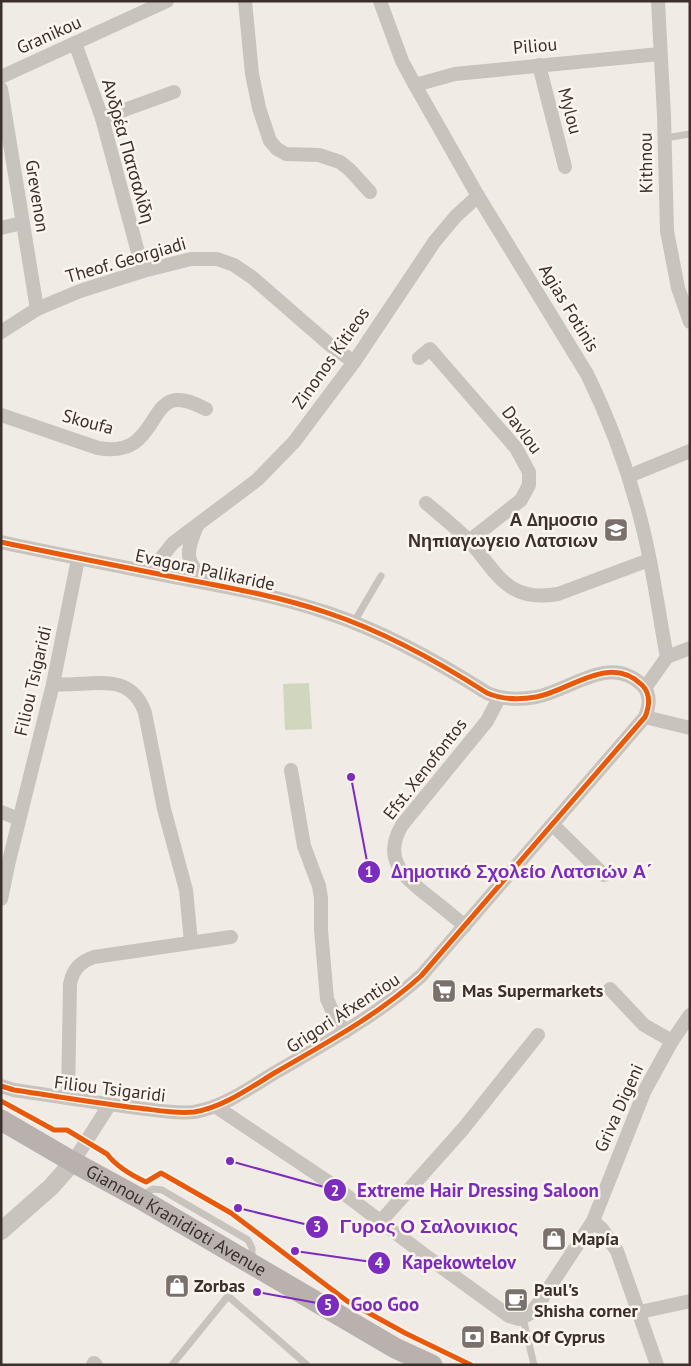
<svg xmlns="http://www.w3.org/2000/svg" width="691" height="1366" font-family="'PT Sans',sans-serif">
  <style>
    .green { fill: #d1d6bf }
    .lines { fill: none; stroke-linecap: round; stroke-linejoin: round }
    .service { stroke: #c9c3be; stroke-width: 7 }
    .minor { stroke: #c9c3be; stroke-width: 14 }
    .tertiary { stroke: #c9c3be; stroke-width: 18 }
    .primary { stroke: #b8b1ad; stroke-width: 21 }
    .cycleway-casing { stroke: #fbf5ee; stroke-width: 8 }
    .cycleway { stroke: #e8590c; stroke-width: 5 }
    .labels { text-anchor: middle; stroke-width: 5; stroke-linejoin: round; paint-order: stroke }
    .street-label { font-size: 18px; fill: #3b302b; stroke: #fbf5ee }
    .poi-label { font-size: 18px; font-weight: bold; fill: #3b302b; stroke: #fbf5ee; text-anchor: start }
    .leader { fill: none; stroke: #7b2cbf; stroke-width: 2 }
    .callout-dot { fill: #7b2cbf; stroke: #fbf5ee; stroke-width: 2 }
    .mark-label { font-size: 15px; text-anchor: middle; font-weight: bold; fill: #fff }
    .callout-label { font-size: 19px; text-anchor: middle; font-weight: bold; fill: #7b2cbf; stroke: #fbf5ee; stroke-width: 5; stroke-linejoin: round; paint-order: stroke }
  </style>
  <rect width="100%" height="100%" fill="#f0ebe5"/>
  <path class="green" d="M309,683L312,729L285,730L283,684Z"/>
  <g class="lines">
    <g class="service">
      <path d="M665,138L690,134"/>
      <path d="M354,622L381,576"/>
      <path d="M141,1196L153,1189L162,1190L248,1240L252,1248V1261"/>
      <path d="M523,1318L534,1365"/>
      <path d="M172,1365L228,1296L307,1365"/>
    </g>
    <g class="minor">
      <path d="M245,1L252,74L259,108L270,141L277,149L286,154L319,155L340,162L350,170L370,192"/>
      <path d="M380,1L402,61L415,85L478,196L587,374C612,425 631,478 644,533C654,574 659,616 667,657"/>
      <path d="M658,1L664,116L667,231L678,288L690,322"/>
      <path d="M75,43L102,118L143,271"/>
      <path d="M539,65L565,167"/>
      <path d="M1,77L167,1"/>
      <path d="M415,85L455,74L660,54"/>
      <path d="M1,89L37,309"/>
      <path d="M102,118L174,92"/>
      <path d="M1,228L22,223"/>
      <path d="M1,332L37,309L80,291L143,271L191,259H217L234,265L253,278L330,345L354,362"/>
      <path d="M419,358L430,349L516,448L529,472V485L521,500L469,541"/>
      <path d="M1,415L98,448C154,458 148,403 176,400C187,399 197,405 206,409"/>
      <path d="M629,476L690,451"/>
      <path d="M426,503C440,515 456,527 469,541C498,573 507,603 558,594L649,560"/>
      <path d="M197,526C185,554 185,561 207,583"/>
      <path d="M1,542C62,555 123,567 184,579C232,588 281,597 328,613C385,632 437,661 487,693C503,700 519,700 536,697C570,691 609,653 642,685C651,694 650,705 645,717L421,976C378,1015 326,1043 276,1072C251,1087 224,1107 194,1112C176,1114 156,1110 138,1108C96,1103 55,1096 14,1090L1,1086"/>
      <path d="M150,572L173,543L257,480L294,442L354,362L435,241L456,216L478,196"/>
      <path d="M53,684C88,688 130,668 145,713L164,809L186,890L191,942"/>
      <path d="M645,688L667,657L690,648"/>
      <path d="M645,717L690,728"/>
      <path d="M291,770L304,846L319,886L321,898V930L327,999L335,1017L345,1032"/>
      <path d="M1,812L19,819"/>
      <path d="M553,825L604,875"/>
      <path d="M1,899L9,861L53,684L78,559"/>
      <path d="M465,926C453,916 441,906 428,896C403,876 382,859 402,825L487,721L499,698"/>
      <path d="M610,989L644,1025L672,1041"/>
      <path d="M68,1098L70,984C73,969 80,962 94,957L231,937"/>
      <path d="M215,1106L330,1183L426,1256L509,1316L519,1319L531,1313L543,1297L593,1221L645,1090L672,1041L690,1015"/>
      <path d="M73,1162L110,1104"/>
      <path d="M381,1221L463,1129L538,1035"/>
      <path d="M593,1221L602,1229L617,1251L657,1365"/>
      <path d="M640,1312L690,1301"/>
      <path d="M93,1365L94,1363L96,1365"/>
    </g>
    <path class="tertiary" d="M1,1231L51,1187L73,1162"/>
    <path class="primary" id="s1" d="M1,1120L73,1162L139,1198L395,1348L432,1365"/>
    <defs>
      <g id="cycleway">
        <path d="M1,542C62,555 123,567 184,579C232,588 281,597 328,613C385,632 437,661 487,693C503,700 519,700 536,697C570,691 609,653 642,685C651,694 650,705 645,717L421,976C378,1015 326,1043 276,1072C251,1087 224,1107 194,1112C176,1114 156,1110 138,1108C96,1103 55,1096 14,1090L1,1086"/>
        <path d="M1,1101L54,1130H67L107,1154C116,1166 133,1176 146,1182L161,1173L231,1213L347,1301L405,1333L471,1365"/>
      </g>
    </defs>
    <use href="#cycleway" class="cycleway-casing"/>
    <use href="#cycleway" class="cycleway"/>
  </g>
  <defs>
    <symbol id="school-square" viewBox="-11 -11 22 22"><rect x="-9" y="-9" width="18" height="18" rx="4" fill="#7a716c" stroke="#fbf5ee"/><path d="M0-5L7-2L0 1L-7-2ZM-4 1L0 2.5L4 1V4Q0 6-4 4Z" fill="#fff"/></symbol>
    <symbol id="supermarket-square" viewBox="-11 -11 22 22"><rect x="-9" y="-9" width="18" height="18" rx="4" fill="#7a716c" stroke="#fbf5ee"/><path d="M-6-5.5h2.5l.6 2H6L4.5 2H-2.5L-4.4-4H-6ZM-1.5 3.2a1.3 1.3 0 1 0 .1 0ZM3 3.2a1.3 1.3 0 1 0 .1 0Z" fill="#fff"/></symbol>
    <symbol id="shop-square" viewBox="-11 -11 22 22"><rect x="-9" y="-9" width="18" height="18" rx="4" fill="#7a716c" stroke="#fbf5ee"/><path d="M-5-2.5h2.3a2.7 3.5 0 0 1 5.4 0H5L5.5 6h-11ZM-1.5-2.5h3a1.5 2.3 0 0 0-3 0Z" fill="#fff"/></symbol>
    <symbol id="cafe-square" viewBox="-11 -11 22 22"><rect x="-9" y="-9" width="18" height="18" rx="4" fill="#7a716c" stroke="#fbf5ee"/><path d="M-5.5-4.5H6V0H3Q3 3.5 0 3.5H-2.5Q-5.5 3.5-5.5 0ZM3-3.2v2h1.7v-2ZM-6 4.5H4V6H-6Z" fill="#fff"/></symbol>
    <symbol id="bank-square" viewBox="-11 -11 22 22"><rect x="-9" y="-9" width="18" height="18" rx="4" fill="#7a716c" stroke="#fbf5ee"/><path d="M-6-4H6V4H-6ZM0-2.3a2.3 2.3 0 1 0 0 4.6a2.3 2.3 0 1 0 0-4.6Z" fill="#fff"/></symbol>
  </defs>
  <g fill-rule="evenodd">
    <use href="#school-square" x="602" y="516" width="28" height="28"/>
    <use href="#supermarket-square" x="430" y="977" width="28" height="28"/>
    <use href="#shop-square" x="540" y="1225" width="28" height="28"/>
    <use href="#shop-square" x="163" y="1272" width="28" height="28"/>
    <use href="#cafe-square" x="502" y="1286" width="28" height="28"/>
    <use href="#bank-square" x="459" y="1323" width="28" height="28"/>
  </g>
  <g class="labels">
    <g class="street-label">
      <text transform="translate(49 35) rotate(-24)" y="6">Granikou</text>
      <text transform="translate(535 46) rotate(-5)" y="6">Piliou</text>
      <text transform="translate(570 111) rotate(75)" y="6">Mylou</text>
      <text transform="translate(128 151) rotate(74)" y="6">Ανδρέα Πατσαλίδη</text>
      <text transform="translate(646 163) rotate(-91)" y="6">Kithnou</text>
      <text transform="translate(37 196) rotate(81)" y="6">Grevenon</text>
      <text transform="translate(126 260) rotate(-16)" y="6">Theof. Georgiadi</text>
      <text transform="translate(569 308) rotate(59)" y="6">Agias Fotinis</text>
      <text transform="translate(331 358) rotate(-55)" y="6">Zinonos Kitieos</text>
      <text transform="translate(88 422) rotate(15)" y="6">Skoufa</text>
      <text transform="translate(522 430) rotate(53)" y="6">Davlou</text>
      <text transform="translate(205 570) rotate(12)" y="6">Evagora Palikaride</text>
      <text transform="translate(33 681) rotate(-77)" y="6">Filiou Tsigaridi</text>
      <text transform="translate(425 769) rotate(-52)" y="6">Efst. Xenofontos</text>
      <text transform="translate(343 1013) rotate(-33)" y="6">Grigori Afxentiou</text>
      <text transform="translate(110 1089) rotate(7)" y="6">Filiou Tsigaridi</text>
      <text transform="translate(619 1108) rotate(-66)" y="6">Griva Digeni</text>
      <text dy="6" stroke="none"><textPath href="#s1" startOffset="202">Giannou Kranidioti Avenue</textPath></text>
    </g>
    <g class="poi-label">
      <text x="598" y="526" text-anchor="end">Α Δημοσιο<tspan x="598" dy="21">Νηπιαγωγειο Λατσιων</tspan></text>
      <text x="462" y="997">Mas Supermarkets</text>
      <text x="572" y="1245">Mapía</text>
      <text x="194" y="1292">Zorbas</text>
      <text x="534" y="1296">Paul's<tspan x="534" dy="21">Shisha corner</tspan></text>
      <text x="490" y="1343">Bank Of Cyprus</text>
    </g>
  </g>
  <path class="leader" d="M351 777L369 872M230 1161L335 1190M238 1208L317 1227M295 1251L379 1263M257 1292L328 1305"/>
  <g class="callout-dot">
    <circle cx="351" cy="777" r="5"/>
    <circle cx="230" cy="1161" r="5"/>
    <circle cx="238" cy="1208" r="5"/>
    <circle cx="295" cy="1251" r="5"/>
    <circle cx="257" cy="1292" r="5"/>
    <circle cx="369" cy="872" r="12"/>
    <circle cx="335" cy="1190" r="12"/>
    <circle cx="317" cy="1227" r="12"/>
    <circle cx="379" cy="1263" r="12"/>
    <circle cx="328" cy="1305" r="12"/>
  </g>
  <g class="mark-label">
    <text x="369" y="877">1</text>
    <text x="335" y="1196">2</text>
    <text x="317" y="1232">3</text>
    <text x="379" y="1268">4</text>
    <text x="328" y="1310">5</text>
  </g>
  <g class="callout-label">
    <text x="522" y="878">Δημοτικό Σχολείο Λατσιών Α΄</text>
    <text x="478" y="1197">Extreme Hair Dressing Saloon</text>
    <text x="429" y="1233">Γυρος Ο Σαλονικιος</text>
    <text x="459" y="1269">Kapekowtelov</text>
    <text x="385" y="1311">Goo Goo</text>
  </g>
  <rect width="691" height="1366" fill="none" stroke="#3b302b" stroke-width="5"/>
</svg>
